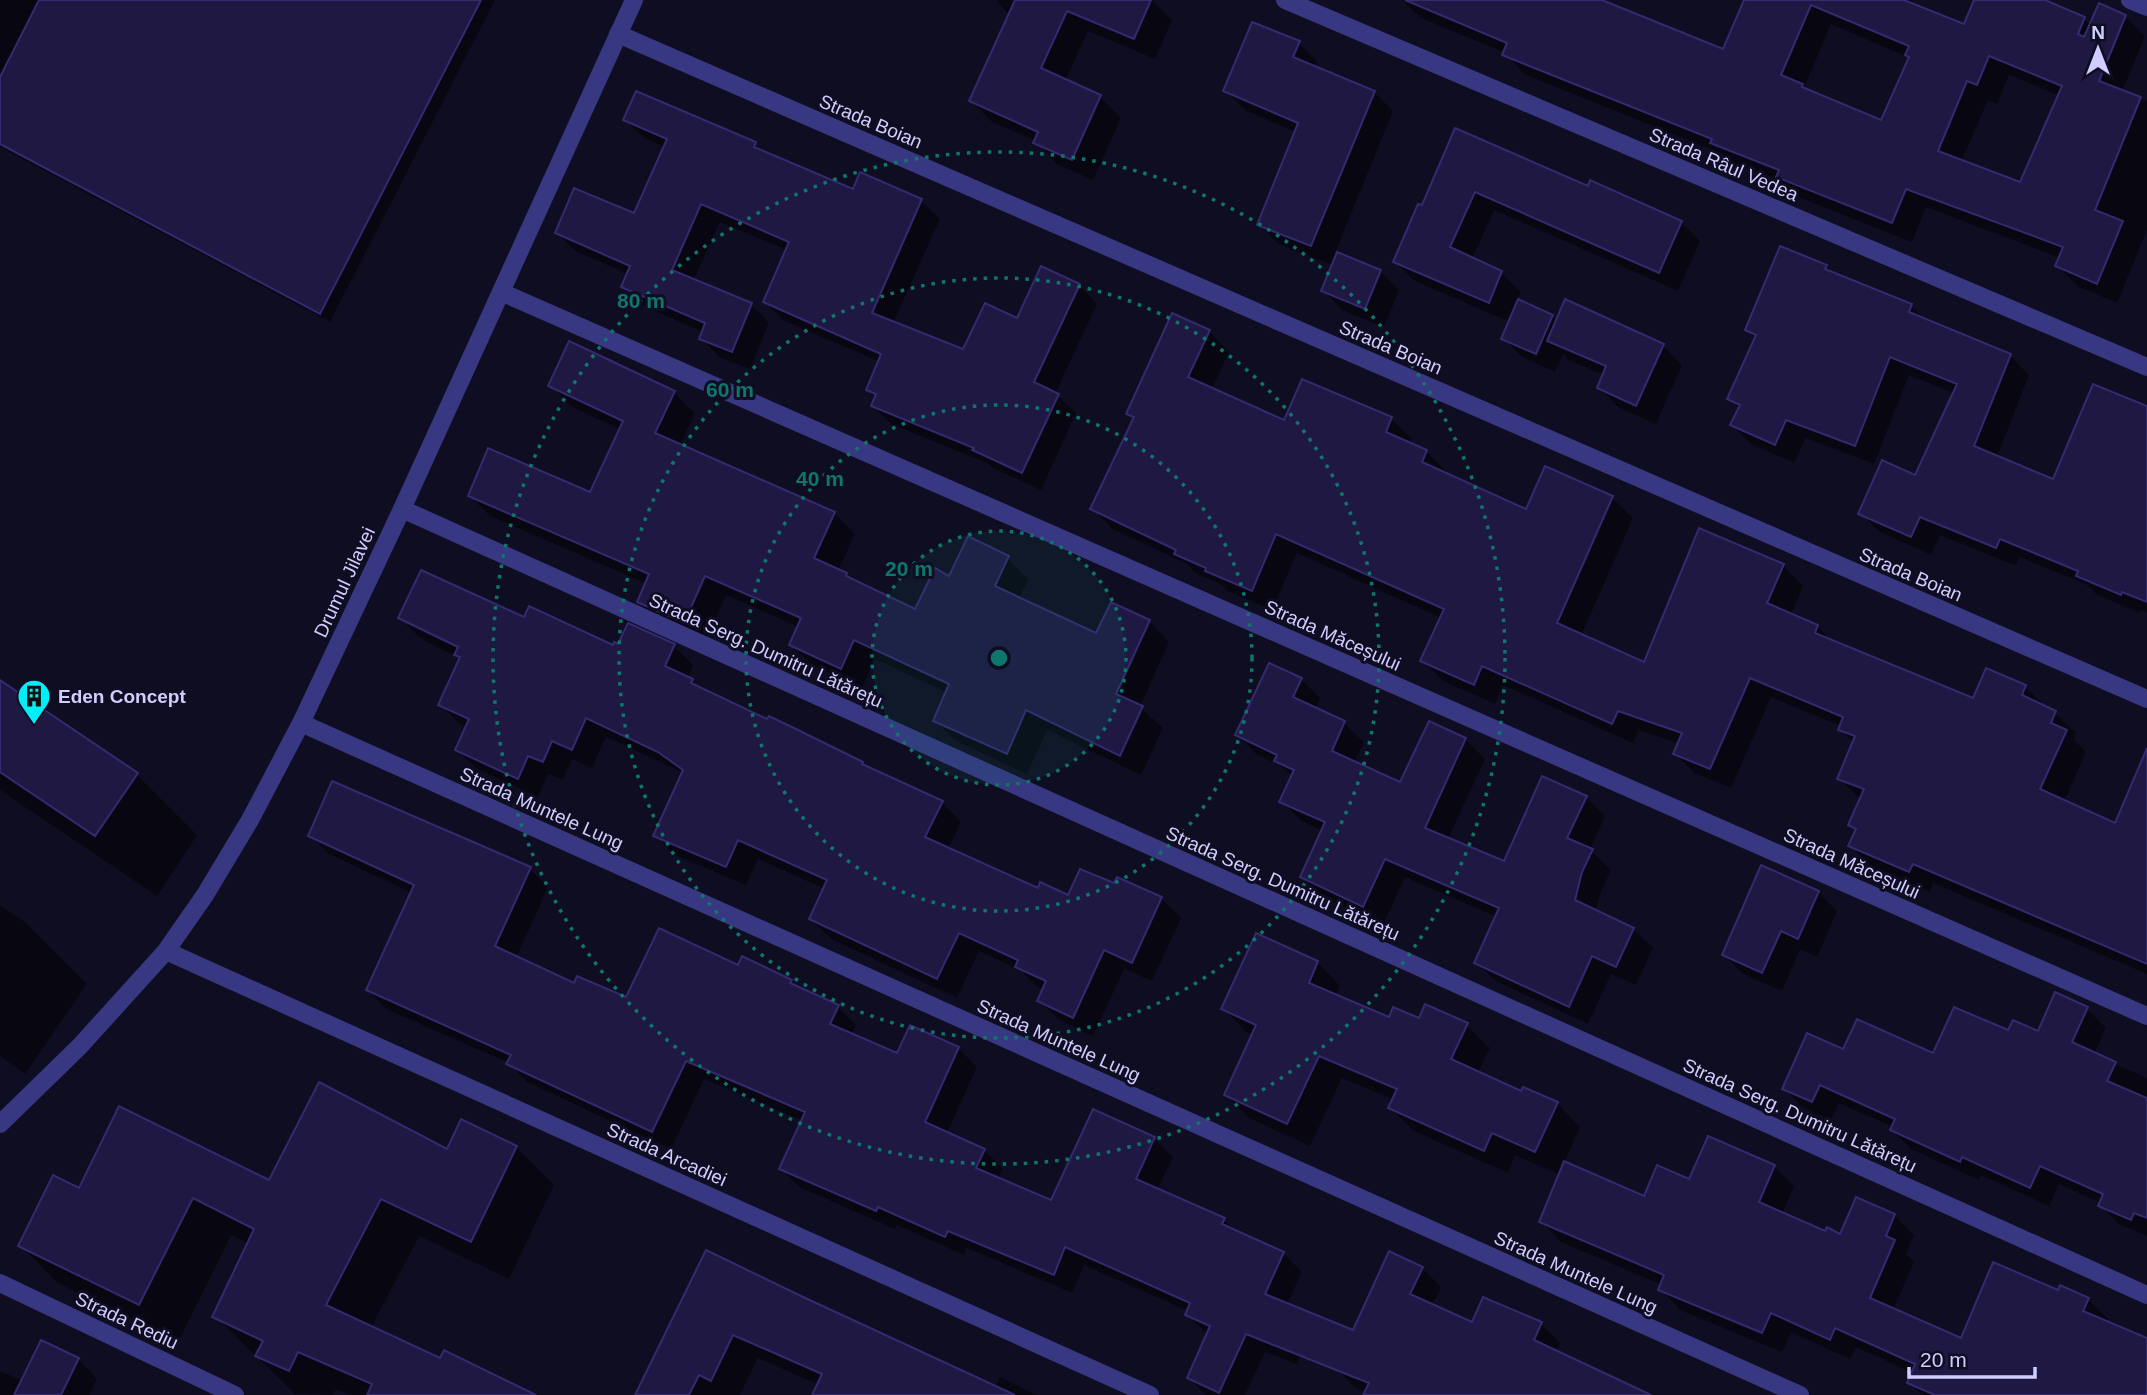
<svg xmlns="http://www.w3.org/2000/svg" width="2147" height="1395" font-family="Helvetica,sans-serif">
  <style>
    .shadow { fill: #0007; fill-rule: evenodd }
    .building { fill: #1f1843; stroke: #342a6f; stroke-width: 2; fill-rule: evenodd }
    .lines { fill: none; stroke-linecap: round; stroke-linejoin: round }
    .street { stroke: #373881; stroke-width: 18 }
    .ring { fill: none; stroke: #0f766e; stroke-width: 3.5; stroke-dasharray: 3.5 7 }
    .labels { text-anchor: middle; stroke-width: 6; stroke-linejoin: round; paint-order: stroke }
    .street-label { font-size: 19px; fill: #d0cdff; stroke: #0f0d21 }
    .poi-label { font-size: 19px; font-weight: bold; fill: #d0cdff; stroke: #0f0d21; text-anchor: start }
    .centre { fill: #0f766e; stroke: #0f0d21; stroke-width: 3.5 }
    .ring-label { font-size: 21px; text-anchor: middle; font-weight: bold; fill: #0f766e; stroke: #0f0d21; stroke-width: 6; stroke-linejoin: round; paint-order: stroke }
  </style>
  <rect width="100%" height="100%" fill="#0f0d21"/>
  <g class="shadow">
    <path d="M0,0H495L330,322L0,147Z"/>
    <path d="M998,0H1152L1172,20L1155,59L1088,31L1065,81L1100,97L1121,118L1093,180L1056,164L1036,141L992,122L971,101L1010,15L997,2Z"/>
    <path d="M1402,0H1598L1724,52L1745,0H1913L1911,5L1965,26L1976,0H2030L2084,19L2091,26L2125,16L2145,36L2122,92L2147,101V230L2117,303L2077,286L2057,266L2060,258L1926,207L1912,242L1798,197L1785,183L1732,162L1725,155L1524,74L1505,53L1419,17ZM1831,24L1910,58L1882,123L1807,91L1804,88ZM2009,75L2060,96L2021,184L1961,162L1988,100L1997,104Z"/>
    <path d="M1299,43L1318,62L1315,68L1374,92L1393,111L1335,253L1380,271L1399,290L1384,327L1342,310L1323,290L1333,265L1278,244L1259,224L1296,132L1245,110L1226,91Z"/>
    <path d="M625,120L755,144L764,153L853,191L861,174L921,201L940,219L893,323L964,351L1079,285L1097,304L1055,394L1076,413L1041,490L993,468L987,463L891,424L873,406L876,397L869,390L880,362L783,320L765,302L787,250L720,222L693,281L751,304L769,323L750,369L719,357L701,338L703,332L641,305L623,286L628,274L575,251L557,233L635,215L665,147L644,138Z"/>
    <path d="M1456,131L1589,188L1681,222L1700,241L1678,291L1494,210L1472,259L1501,273L1521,292L1517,301L1552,316L1557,321L1663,346L1682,365L1656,424L1618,407L1599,388L1604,375L1568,360L1563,354L1555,372L1522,357L1503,338L1510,322L1415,281L1395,262L1422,207Z"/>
    <path d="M1826,266L1834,274L1911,306L1927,321L2010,356L2029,375L1997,457L2054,481L2147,407V612L2141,610L2140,613L2097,595L2086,584L2019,557L2016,566L1940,535L1931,555L1880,532L1860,513L1916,478L1954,393L1909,375L1874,464L1806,438L1794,463L1751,444L1732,425L1740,409L1729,399L1756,339L1747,330Z"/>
    <path d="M1209,331L1229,352L1212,389L1285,422L1303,381L1391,419L1412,439L1410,444L1426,451L1447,472L1445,475L1527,511L1612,498L1633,518L1581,636L1645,664L1783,565L1803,586L1791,615L1817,626L1833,642L1974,700L2025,687L2076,733L2073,739L2086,752L2064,802L2116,825L2147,807V974L1933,883L1930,892L1871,866L1850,846L1857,831L1850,825L1860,799L1839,778L1854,743L1840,729L1841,726L1771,697L1731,788L1696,774L1675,754L1679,744L1639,730L1633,743L1503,685L1495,704L1443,681L1422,660L1441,618L1297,553L1272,610L1227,591L1222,585L1197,574L1187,564L1113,529L1092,508L1134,420L1128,414Z"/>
    <path d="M570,344L674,393L695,413L680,446L834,513L855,534L838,571L846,574L854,582L916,612L950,578L1007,558L1028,579L1019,599L1097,635L1149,621L1169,642L1140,707L1163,728L1141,775L1047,730L1027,774L956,741L935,721L948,693L875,659L862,688L812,665L791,645L799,627L726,595L705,643L660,623L639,602L647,584L490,516L470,496L591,494L621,430L571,406L550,385Z"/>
    <path d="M400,618L525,620L614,647L674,646L693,665L688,678L701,689L768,721L797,731L862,763L867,768L942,802L961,822L948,849L1039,890L1069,897L1115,886L1161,898L1181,918L1152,981L1124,969L1093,1036L1059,1020L1039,1001L1044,990L1037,987L1021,971L979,951L957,998L831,939L811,919L825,889L758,859L746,885L675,855L655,835L683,774L680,771L606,737L592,768L572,759L563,780L548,774L538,797L477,769L457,750L467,728L460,724L440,705L461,659L420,638Z"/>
    <path d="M1301,679L1320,698L1315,709L1344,723L1364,742L1354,763L1401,784L1430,723L1465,739L1485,759L1448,839L1504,864L1586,797L1605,816L1590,850L1611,870L1601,892L1595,912L1633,929L1653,948L1636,985L1611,974L1588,1024L1496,981L1476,962L1497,917L1405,877L1383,925L1321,896L1302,877L1323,831L1301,821L1282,802L1293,777L1281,766L1256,754L1237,735Z"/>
    <path d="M0,682L137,775L197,835L157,896L0,790Z"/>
    <path d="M310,835L530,869L548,887L516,958L575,985L627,1000L739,967L791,981L798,988L838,1007L856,1025L852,1035L898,1055L958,1048L977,1067L947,1133L984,1150L1003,1169L998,1179L1052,1202L1154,1139L1173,1157L1157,1190L1224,1220L1236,1233L1283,1253L1302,1272L1287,1304L1315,1327L1297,1364L1265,1352L1245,1395H1206L1189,1378L1208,1335L1187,1315L1188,1311L1084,1265L1072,1293L967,1248L964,1255L897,1225L895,1229L799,1187L781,1169L803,1121L704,1079L671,1149L527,1082L509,1063L386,1009L368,990L412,893L329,854Z"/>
    <path d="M1818,892L1837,911L1817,957L1800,949L1782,991L1743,974L1724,955Z"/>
    <path d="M0,905L26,923L87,984L25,1074L0,1056Z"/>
    <path d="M1317,962L1340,986L1336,996L1390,1020L1466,1025L1490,1048L1478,1073L1522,1093L1557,1103L1580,1127L1564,1163L1644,1198L1690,1181L1774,1166L1794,1186L1782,1214L1826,1233L1841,1236L1894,1215L1914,1236L1906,1254L1914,1262L1893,1310L1962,1340L2059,1293L2088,1299L2108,1319L2107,1323L2147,1339V1395H1922L1909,1382L1913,1373L1856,1347L1850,1359L1791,1332L1782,1352L1680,1310L1660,1289L1662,1285L1561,1242L1541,1221L1560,1175L1515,1155L1508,1173L1414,1131L1390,1108L1394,1100L1342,1078L1310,1146L1249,1118L1226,1095L1253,1035L1246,1032L1223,1008Z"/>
    <path d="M2056,995L2087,1009L2106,1028L2094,1054L2147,1078V1236L2119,1224L2100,1205L2101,1203L2059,1184L2049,1206L1981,1175L1979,1180L1911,1149L1892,1130L1893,1127L1839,1103L1831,1120L1803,1108L1784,1088L1844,1051L1934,1055L2008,1033L2039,1034Z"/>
    <path d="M516,1147L554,1185L509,1279L419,1236L371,1328L520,1395H350L336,1389L333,1395L295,1394L215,1316L249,1244L231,1235L178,1342L58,1283L20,1245L80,1190L270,1183L447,1151Z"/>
    <path d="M706,1252L995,1388L1000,1377L1037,1395H818L819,1385L758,1358L740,1395H637Z"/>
    <path d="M1422,1268L1441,1287L1432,1306L1473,1324H1541L1560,1343L1556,1352L1651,1395H1365L1366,1393L1356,1389L1337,1369Z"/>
    <path d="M78,1359L97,1379L89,1395H0V1371L23,1381Z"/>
  </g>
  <g class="building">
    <path d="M39,0H481L320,314L0,144V77Z"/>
    <path d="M1015,0H1151L1134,39L1067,11L1041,68L1101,95L1072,160L1033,143L1038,132L969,101Z"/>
    <path d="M1405,0H1602L1723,49L1744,0H1904L1964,24L1974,0H2045L2085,17L2078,34L2084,37L2099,3L2126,15L2099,81L2141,97L2095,210L2123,221L2097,284L2055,266L2063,247L1906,189L1892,223L1776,177L1779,170L1710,143L1712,139L1502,55L1507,43ZM1811,5L1909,46L1905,55L1909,57L1881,120L1802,87L1803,84L1781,75ZM1989,56L2062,86L2020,182L1938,151L1967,81L1977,85Z"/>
    <path d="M1252,22L1300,41L1293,57L1375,91L1311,246L1257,225L1298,123L1223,91Z"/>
    <path d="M636,91L756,142L754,147L853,189L860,172L922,199L872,313L963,349L985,303L1017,318L1041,266L1080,284L1034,382L1059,394L1022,473L972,450L974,448L871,406L876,394L866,390L881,354L763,302L789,242L701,204L672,270L752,303L732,352L699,339L705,323L621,287L630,266L555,233L574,188L634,213L667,139L623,120Z"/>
    <path d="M1455,128L1588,186L1590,180L1682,221L1659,273L1475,192L1450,247L1502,271L1489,303L1393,262L1418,204L1422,205Z"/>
    <path d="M1780,246L1827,265L1825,269L1912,304L1909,312L2011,354L1974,446L2053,479L2093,384L2147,406V602L2122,592L2121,595L2076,576L2078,571L2000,539L1996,548L1920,517L1911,537L1858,514L1882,460L1915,475L1957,384L1890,357L1855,446L1786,420L1775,445L1730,425L1740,405L1727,399L1756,335L1745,330Z"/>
    <path d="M1337,252L1381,270L1365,309L1321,291Z"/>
    <path d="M1518,299L1553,315L1536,354L1501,339Z"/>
    <path d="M1565,299L1664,344L1636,406L1597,388L1606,366L1547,341Z"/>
    <path d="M1172,313L1210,330L1188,377L1284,420L1302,379L1392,417L1386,432L1427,450L1422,462L1526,509L1545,466L1613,496L1557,623L1644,662L1699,528L1784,564L1767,603L1818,625L1815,633L1973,698L1986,668L2026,685L2022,695L2056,711L2051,723L2067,730L2040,789L2115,823L2147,748V964L1913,864L1909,872L1848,846L1856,829L1848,825L1864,789L1837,779L1855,736L1838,730L1843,717L1750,678L1710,769L1673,754L1682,733L1618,711L1612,724L1482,666L1474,685L1420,661L1444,609L1276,534L1252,591L1205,571L1206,568L1174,554L1176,550L1090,509L1134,417L1126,414Z"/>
    <path d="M569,341L675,391L655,433L835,512L814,558L847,573L846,576L915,609L935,568L949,576L968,536L1009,556L995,586L1096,633L1111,602L1150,620L1116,694L1143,706L1120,756L1026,710L1007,754L933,721L949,684L854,640L841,669L789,645L801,618L705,576L684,623L637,602L649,574L468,496L488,448L590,492L623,421L548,386Z"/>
    <path d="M421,570L524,617L529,606L613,645L614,642L618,644L628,623L675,644L665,666L693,679L691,683L767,719L769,716L798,730L863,762L862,764L943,801L925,837L1038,888L1040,882L1068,895L1080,869L1114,883L1117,877L1162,897L1132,963L1104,950L1073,1018L1037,1001L1046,981L1015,967L1018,960L959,933L937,979L809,919L827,880L738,840L726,867L653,836L683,770L658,752L586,718L572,750L552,741L543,762L528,756L518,779L455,750L469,719L438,705L460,657L454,655L458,647L398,618Z"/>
    <path d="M1269,663L1302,678L1293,697L1345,721L1332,751L1400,782L1429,721L1466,738L1425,828L1504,861L1542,776L1587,796L1567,838L1593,849L1582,872L1575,900L1634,928L1616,967L1592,956L1569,1007L1474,963L1499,908L1385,859L1363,907L1300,877L1325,822L1279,802L1294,770L1274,761L1277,755L1235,735Z"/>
    <path d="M0,680L138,773L95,836L0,772Z"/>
    <path d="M332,781L531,867L495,946L574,983L577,976L626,997L659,928L738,965L742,956L792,980L790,983L839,1005L830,1024L897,1053L910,1025L959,1047L925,1122L985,1149L976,1168L1051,1200L1093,1109L1155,1137L1136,1179L1225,1218L1222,1224L1284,1252L1265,1294L1353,1330L1389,1251L1423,1267L1410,1294L1472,1322L1483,1297L1542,1322L1534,1340L1651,1395H1363L1369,1383L1246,1334L1219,1393L1187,1378L1210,1326L1185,1315L1190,1303L1065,1247L1054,1275L948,1231L945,1237L878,1207L876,1211L779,1169L805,1112L686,1061L652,1132L506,1064L511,1055L366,990L414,885L308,836Z"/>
    <path d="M1761,865L1819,891L1798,939L1781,931L1762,973L1722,955Z"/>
    <path d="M1256,933L1318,961L1309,983L1389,1017L1393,1007L1419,1018L1425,1004L1468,1023L1451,1059L1521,1091L1523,1087L1558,1102L1535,1152L1492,1133L1484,1151L1388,1108L1397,1089L1319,1056L1287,1124L1224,1095L1256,1025L1221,1009Z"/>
    <path d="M2055,992L2088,1007L2072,1042L2116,1062L2107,1081L2147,1098V1218L2134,1213L2131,1220L2098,1206L2103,1194L2040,1166L2030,1188L1962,1157L1960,1162L1890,1130L1895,1119L1820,1085L1812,1102L1782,1089L1807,1033L1843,1049L1857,1019L1933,1053L1954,1007L2008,1030L2013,1020L2038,1031Z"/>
    <path d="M319,1082L447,1149L461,1119L517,1146L471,1242L381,1199L326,1305L440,1358L444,1350L536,1395H367L372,1384L298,1352L289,1371L255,1356L263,1341L212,1317L254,1229L193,1198L139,1305L18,1246L53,1175L79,1188L119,1106L269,1180Z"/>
    <path d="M1708,1136L1775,1165L1759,1202L1825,1231L1827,1227L1840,1234L1856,1197L1895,1214L1886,1236L1895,1240L1870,1298L1961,1338L1993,1262L2058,1290L2060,1285L2089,1298L2083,1311L2147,1338V1395H1935L1907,1383L1915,1364L1835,1328L1830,1340L1771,1313L1762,1333L1658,1290L1664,1275L1539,1222L1564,1161L1644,1196L1657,1165L1689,1179Z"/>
    <path d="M706,1250L801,1296L1015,1395H812L822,1374L733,1335L711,1381L699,1375L689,1395H635Z"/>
    <path d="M41,1340L79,1358L61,1395H14Z"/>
  </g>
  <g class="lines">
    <g class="street">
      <path d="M1285,0L2147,367"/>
      <path d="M2130,0L2147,7"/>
      <path d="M618,34L2147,699"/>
      <path d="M501,292L2147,1016"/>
      <path d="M402,509L2147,1295"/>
      <path d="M301,723L1800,1395"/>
      <path d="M166,951L1150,1395"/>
      <path d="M0,1124L80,1046L166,951L205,895L250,820L301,723L402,509L634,0"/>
      <path d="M0,1283L235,1395"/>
    </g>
  </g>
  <circle cx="999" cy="658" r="127" fill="#0f766e" fill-opacity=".12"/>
  <g class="ring">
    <circle cx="999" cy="658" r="127"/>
    <circle cx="999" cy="658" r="253"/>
    <circle cx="999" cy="658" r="380"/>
    <circle cx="999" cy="658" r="506"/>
  </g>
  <defs>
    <symbol id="building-pin" viewBox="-11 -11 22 30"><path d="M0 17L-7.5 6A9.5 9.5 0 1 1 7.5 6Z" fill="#00eef8" stroke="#0f0d21"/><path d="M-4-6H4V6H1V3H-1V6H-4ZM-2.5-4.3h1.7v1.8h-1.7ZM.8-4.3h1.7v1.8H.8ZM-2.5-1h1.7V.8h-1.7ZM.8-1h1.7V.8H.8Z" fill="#111"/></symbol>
  </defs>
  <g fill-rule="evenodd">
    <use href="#building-pin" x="15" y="677" width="38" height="52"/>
  </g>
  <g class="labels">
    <g class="street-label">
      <text transform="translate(871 121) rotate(23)" y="7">Strada Boian</text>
      <text transform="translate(1724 164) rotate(23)" y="7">Strada Râul Vedea</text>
      <text transform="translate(1391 347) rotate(23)" y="7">Strada Boian</text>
      <text transform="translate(1911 574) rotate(23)" y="7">Strada Boian</text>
      <text transform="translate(344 582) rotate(-65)" y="7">Drumul Jilavei</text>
      <text transform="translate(1333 635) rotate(24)" y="7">Strada Măceșului</text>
      <text transform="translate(766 650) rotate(24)" y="7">Strada Serg. Dumitru Lătărețu</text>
      <text transform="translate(542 808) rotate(24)" y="7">Strada Muntele Lung</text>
      <text transform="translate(1852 863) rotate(24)" y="7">Strada Măceșului</text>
      <text transform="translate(1283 883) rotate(24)" y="7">Strada Serg. Dumitru Lătărețu</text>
      <text transform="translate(1059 1040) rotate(24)" y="7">Strada Muntele Lung</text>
      <text transform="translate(1800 1115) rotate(24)" y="7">Strada Serg. Dumitru Lătărețu</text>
      <text transform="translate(667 1154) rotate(24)" y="7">Strada Arcadiei</text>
      <text transform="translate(1576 1272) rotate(24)" y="7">Strada Muntele Lung</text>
      <text transform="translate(127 1320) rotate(25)" y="7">Strada Rediu</text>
    </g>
    <g class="poi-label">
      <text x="58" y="703">Eden Concept</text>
    </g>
  </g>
  <circle cx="999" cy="658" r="10" class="centre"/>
  <g class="ring-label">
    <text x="641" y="308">80 m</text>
    <text x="730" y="397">60 m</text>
    <text x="820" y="486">40 m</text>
    <text x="909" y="576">20 m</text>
  </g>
  <g transform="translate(2098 49)" stroke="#0f0d21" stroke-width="5" paint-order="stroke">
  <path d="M0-5L12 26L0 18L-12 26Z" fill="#d0cdff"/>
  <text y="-10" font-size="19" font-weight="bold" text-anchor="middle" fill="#d0cdff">N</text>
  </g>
  <path d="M1909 1367v10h126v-10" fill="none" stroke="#d0cdff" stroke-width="3.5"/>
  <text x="1920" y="1367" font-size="21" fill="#d0cdff" stroke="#0f0d21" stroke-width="5" paint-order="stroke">20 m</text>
</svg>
